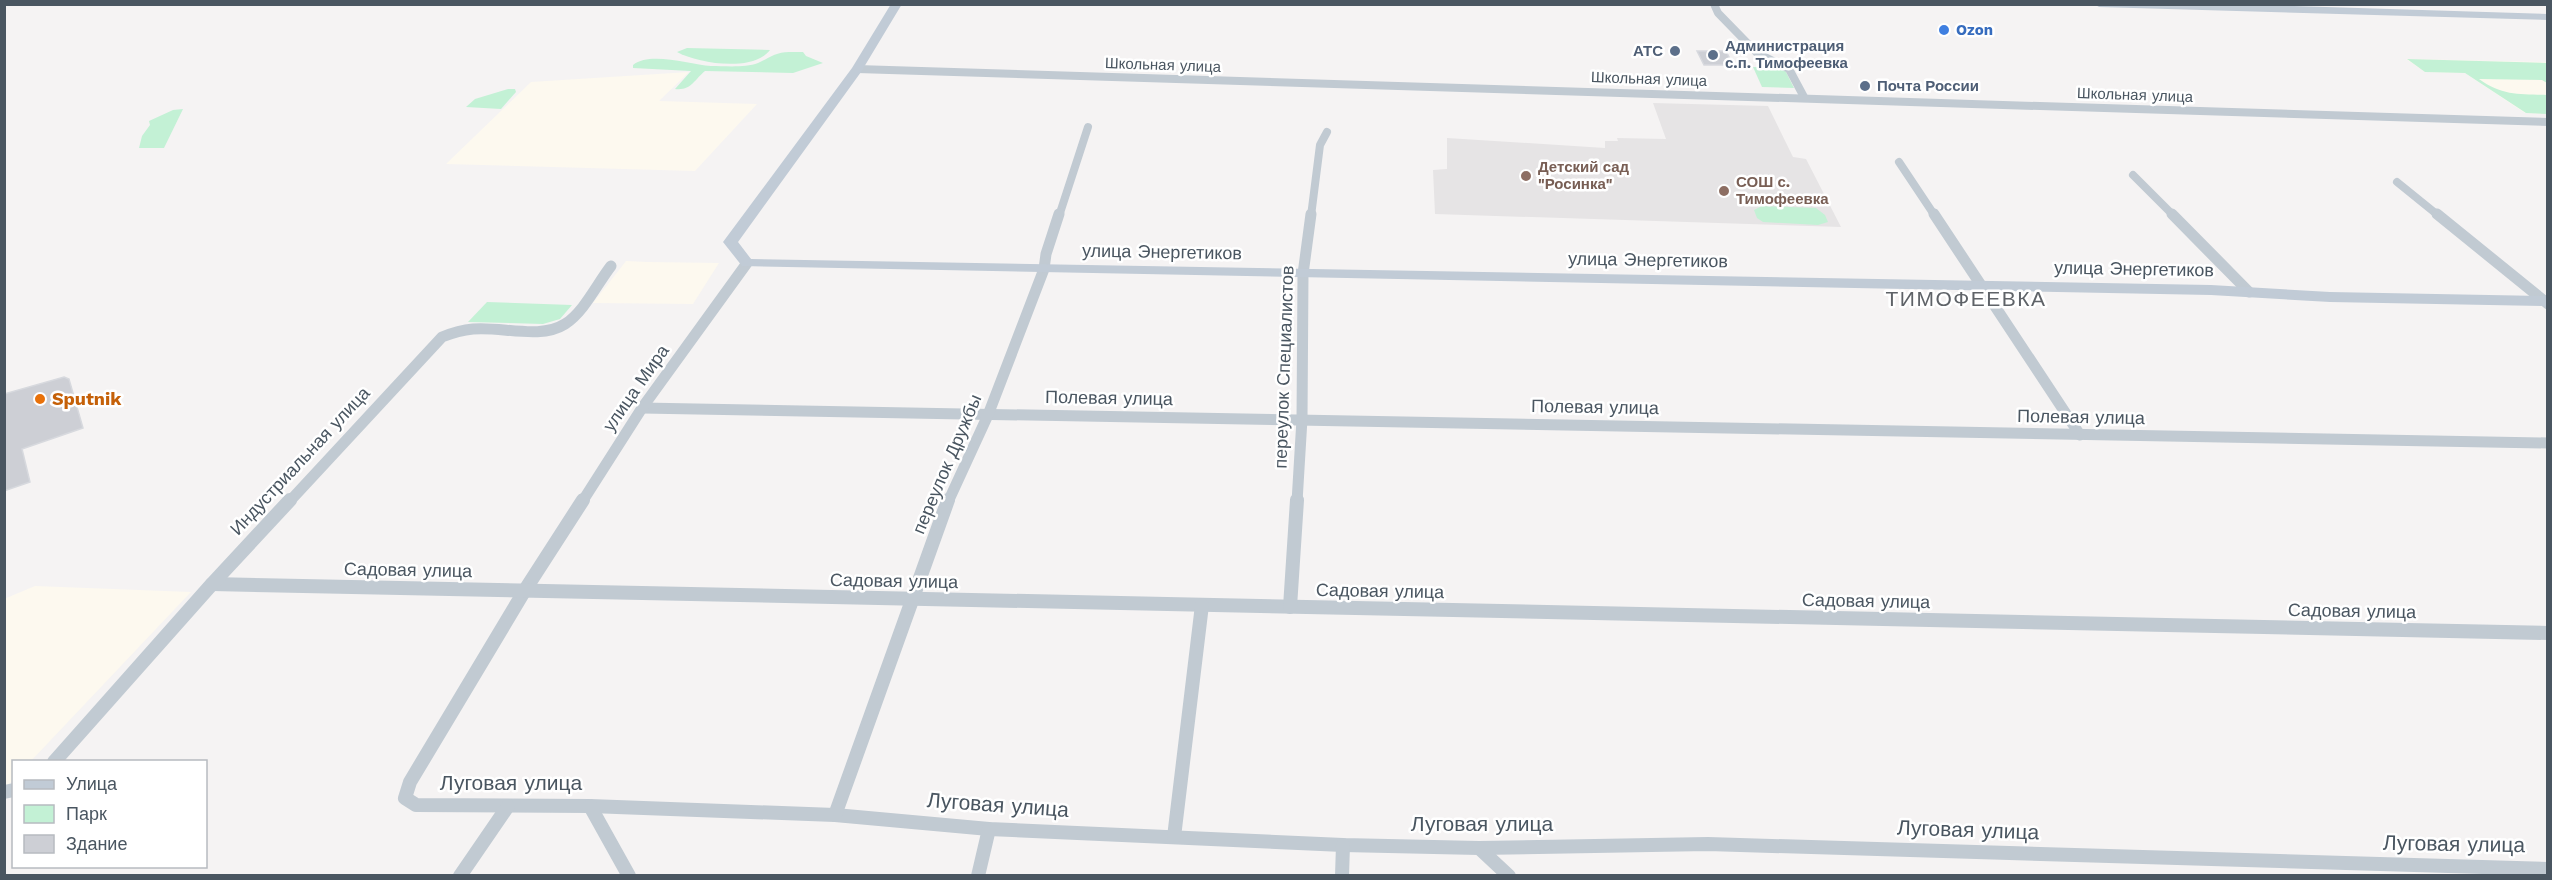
<svg xmlns="http://www.w3.org/2000/svg" width="2552" height="880" font-family="'Work Sans',sans-serif">
  <style>
    .commercial { fill: #fdf9ef }
    .education { fill: #e6e4e5 }
    .green { fill: #c3f1d5 }
    .building { fill: #cdcfd5; stroke: #d7d9de; stroke-width: 1.5 }
    .lines { fill: none; stroke-linecap: round; stroke-linejoin: round }
    .street-far2 { stroke: #c1cad2; stroke-width: 8 }
    .street-far1 { stroke: #c1cad2; stroke-width: 11 }
    .street { stroke: #c1cad2; stroke-width: 14 }
    .secondary { fill: #c1cbd6; fill-rule: evenodd }
    .shop-dot { fill: #3f7fe0; stroke: #fff; stroke-width: 2 }
    .service-dot { fill: #5c6f8a; stroke: #fff; stroke-width: 2 }
    .education-dot { fill: #8d6e63; stroke: #fff; stroke-width: 2 }
    .food-dot { fill: #e8710a; stroke: #fff; stroke-width: 2 }
    .labels { text-anchor: middle; stroke-width: 5; stroke-linejoin: round; paint-order: stroke }
    .far-shop-label { font-size: 15px; font-weight: bold; fill: #366cbe; stroke: #fff; text-anchor: start }
    .far-service-label { font-size: 15px; font-weight: bold; fill: #4e5e75; stroke: #fff; text-anchor: start }
    .far-street-label { font-size: 15px; fill: #4a5661; stroke: #fff }
    .far-education-label { font-size: 15px; font-weight: bold; fill: #785e54; stroke: #fff; text-anchor: start }
    .street-label { font-size: 18px; fill: #4a5661; stroke: #fff }
    .food-label { font-size: 18px; font-weight: bold; fill: #c56008; stroke: #fff; text-anchor: start }
    .quarter-label { font-size: 21px; letter-spacing: 1.5px; fill: #5f6368; stroke: #fff }
    .near-street-label { font-size: 21px; fill: #4a5661; stroke: #fff }
  </style>
  <rect width="100%" height="100%" fill="#f5f3f3"/>
  <g class="commercial">
    <path d="M2406,59L2547,62V114L2525,113L2465,73L2425,72Z"/>
    <path d="M689,72L659,101L757,104L695,171L446,164L531,82Z"/>
    <path d="M626,261L647,262L719,263L693,304L593,303Z"/>
    <path d="M35,586L191,592L31,761L14,762L13,780L8,785H4V599Z"/>
  </g>
  <path class="education" d="M1653,103L1768,106L1793,157L1806,159L1841,227L1435,214L1433,170L1447,169V138L1605,148V141H1618L1617,138L1666,139Z"/>
  <g class="green">
    <path d="M687,48L770,50C753,72 699,64 677,52Z"/>
    <path d="M789,52H803L806,56L823,63L793,73L705,71C694,80 691,91 675,89L691,71L633,68V65C651,51 690,65 711,66C725,66 745,68 758,63C769,58 776,52 789,52Z"/>
    <path d="M2407,59L2547,63V83L2542,80L2479,79C2502,96 2520,94 2547,95V114L2526,113L2465,73L2425,72Z"/>
    <path d="M1753,67L1784,68L1794,88L1762,87Z"/>
    <path d="M508,89H515L516,92L501,109L466,107L475,99Z"/>
    <path d="M183,109L164,148H139L142,136L150,125L149,121L173,110Z"/>
    <path d="M1762,206L1816,208L1825,215L1828,222L1818,225L1763,222L1757,218L1754,210Z"/>
    <path d="M487,302L572,305L560,319L543,324L468,322Z"/>
  </g>
  <g class="building">
    <path d="M1697,51H1726L1733,65H1704Z"/>
    <path d="M64,377L69,379L83,428L22,449L30,482L4,491V394Z"/>
  </g>
  <g class="lines">
    <g class="street-far2">
      <path d="M1714,4L1718,13L1757,53L1789,69L1804,97"/>
      <path d="M857,69L2548,122"/>
      <path d="M1899,162L1935,216"/>
      <path d="M2133,175L2174,216"/>
      <path d="M2397,182L2439,216"/>
      <path d="M1059,216L1088,127"/>
      <path d="M1311,216L1320,145L1327,132"/>
    </g>
    <g class="street-far1">
      <path d="M1934,214L2080,435"/>
      <path d="M2172,214L2249,292"/>
      <path d="M2437,214L2548,304"/>
      <path d="M642,408L2548,443"/>
      <path d="M289,502L442,337C452,333 462,330 473,329C501,326 540,340 565,324C584,312 597,284 611,266"/>
      <path d="M582,502L642,408L747,263"/>
      <path d="M948,502L988,415L1044,269L1046,254L1059,214"/>
      <path d="M1297,502L1302,419L1303,274L1311,214"/>
    </g>
    <g class="street">
      <path d="M583,500L525,590L410,782L405,798L416,805L590,806L835,815L989,829L1343,845L1479,848L1708,844L2548,869"/>
      <path d="M212,584L2548,633"/>
      <path d="M1290,607L1297,500"/>
      <path d="M54,762L212,584L290,500"/>
      <path d="M4,792L14,790"/>
      <path d="M590,806L629,876"/>
      <path d="M835,815L948,500"/>
      <path d="M1174,837L1202,605"/>
      <path d="M1479,848L1509,876"/>
      <path d="M460,876L508,806"/>
      <path d="M978,876L989,829"/>
      <path d="M1342,876L1343,845"/>
    </g>
    <g class="secondary">
      <path d="M891,4H902L861,72L738,242L751,259L2211,285L2330,292L2548,296V306L2330,302L2211,295L742,266L723,242L852,68Z"/>
      <path d="M2094,4H2229L2548,14V20L2099,7Z"/>
    </g>
  </g>
  <circle class="shop-dot" cx="1944" cy="30" r="6"/>
  <g class="service-dot">
    <circle cx="1675" cy="51" r="6"/>
    <circle cx="1713" cy="55" r="6"/>
    <circle cx="1865" cy="86" r="6"/>
  </g>
  <g class="education-dot">
    <circle cx="1526" cy="176" r="6"/>
    <circle cx="1724" cy="191" r="6"/>
  </g>
  <circle class="food-dot" cx="40" cy="399" r="6"/>
  <g class="labels">
    <g class="far-shop-label">
      <text x="1956" y="35">Ozon</text>
    </g>
    <g class="far-service-label">
      <text x="1725" y="51">Администрация<tspan x="1725" dy="17">с.п. Тимофеевка</tspan></text>
      <text x="1663" y="56" text-anchor="end">АТС</text>
      <text x="1877" y="91">Почта России</text>
    </g>
    <g class="far-street-label">
      <text transform="translate(1163 65) rotate(2)" y="5">Школьная улица</text>
      <text transform="translate(1649 79) rotate(2)" y="5">Школьная улица</text>
      <text transform="translate(2135 95) rotate(2)" y="5">Школьная улица</text>
    </g>
    <g class="far-education-label">
      <text x="1538" y="172">Детский сад<tspan x="1538" dy="17">"Росинка"</tspan></text>
      <text x="1736" y="187">СОШ с.<tspan x="1736" dy="17">Тимофеевка</tspan></text>
    </g>
    <g class="street-label">
      <text transform="translate(1162 252) rotate(1)" y="6">улица Энергетиков</text>
      <text transform="translate(1648 260) rotate(1)" y="6">улица Энергетиков</text>
      <text transform="translate(2134 269) rotate(1)" y="6">улица Энергетиков</text>
      <text transform="translate(1284 367) rotate(-88)" y="6">переулок Специалистов</text>
      <text transform="translate(636 388) rotate(-55)" y="6">улица Мира</text>
      <text transform="translate(1109 398) rotate(1)" y="6">Полевая улица</text>
      <text transform="translate(1595 407) rotate(1)" y="6">Полевая улица</text>
      <text transform="translate(2081 417) rotate(1)" y="6">Полевая улица</text>
      <text transform="translate(300 461) rotate(-47)" y="6">Индустриальная улица</text>
      <text transform="translate(947 464) rotate(-67)" y="6">переулок Дружбы</text>
      <text transform="translate(408 570) rotate(1)" y="6">Садовая улица</text>
      <text transform="translate(894 581) rotate(1)" y="6">Садовая улица</text>
      <text transform="translate(1380 591) rotate(1)" y="6">Садовая улица</text>
      <text transform="translate(1866 601) rotate(1)" y="6">Садовая улица</text>
      <text transform="translate(2352 611) rotate(1)" y="6">Садовая улица</text>
    </g>
    <g class="food-label">
      <text x="52" y="405">Sputnik</text>
    </g>
    <g class="quarter-label">
      <text x="1966" y="306">ТИМОФЕЕВКА</text>
    </g>
    <g class="near-street-label">
      <text x="511" y="790">Луговая улица</text>
      <text transform="translate(998 805) rotate(4)" y="7">Луговая улица</text>
      <text x="1482" y="831">Луговая улица</text>
      <text transform="translate(1968 830) rotate(2)" y="7">Луговая улица</text>
      <text transform="translate(2454 844) rotate(1)" y="7">Луговая улица</text>
    </g>
  </g>
  <rect width="2552" height="880" fill="none" stroke="#4a5661" stroke-width="12"/>
  <rect x="12" y="760" width="195" height="108" fill="#ffffff" stroke="#b7bbc0" stroke-width="1.5"/>
  <rect x="24" y="780" width="30" height="9" fill="#c1cbd6" stroke="#b7bbc0" stroke-width="1.5"/>
  <text x="66" y="790" font-size="18" fill="#4a5661">Улица</text>
  <rect x="24" y="805" width="30" height="18" fill="#c3f1d5" stroke="#b7bbc0" stroke-width="1.5"/>
  <text x="66" y="820" font-size="18" fill="#4a5661">Парк</text>
  <rect x="24" y="835" width="30" height="18" fill="#cdcfd5" stroke="#b7bbc0" stroke-width="1.5"/>
  <text x="66" y="850" font-size="18" fill="#4a5661">Здание</text>
</svg>
